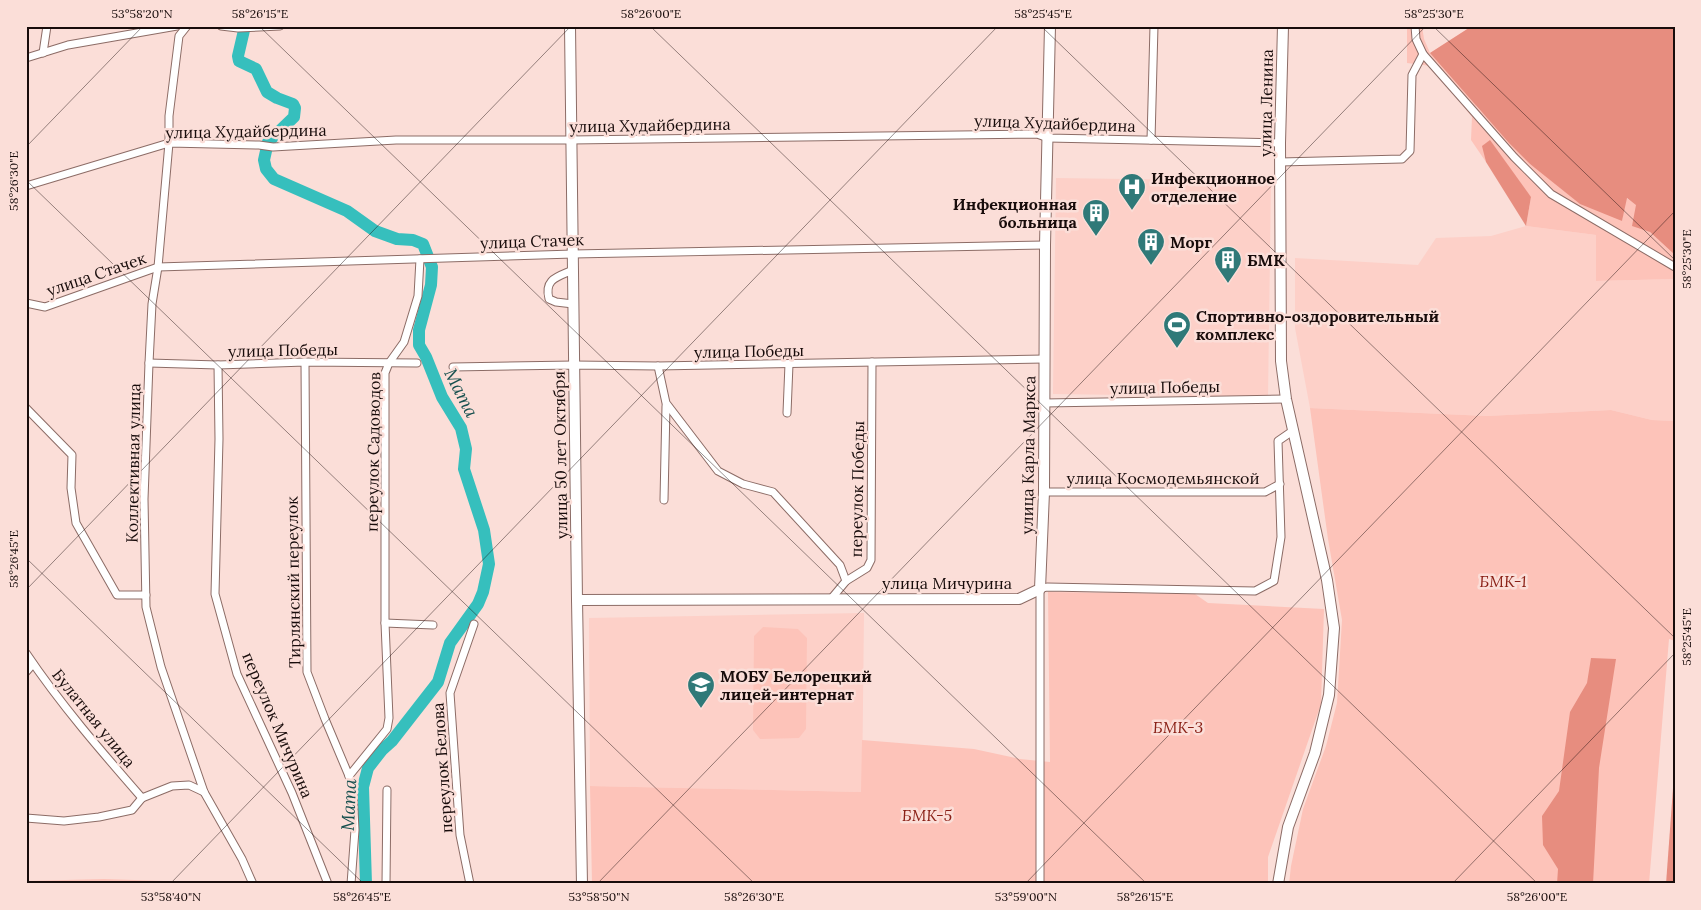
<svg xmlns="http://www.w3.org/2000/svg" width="1701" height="910" font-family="Lora,serif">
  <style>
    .built { fill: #fdd0c8 }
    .green { fill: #fdc3b9 }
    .forest { fill: #e78d7f }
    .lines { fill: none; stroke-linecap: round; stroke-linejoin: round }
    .river { stroke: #36bfbd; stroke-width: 12 }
    .street-casing { stroke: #8c6c66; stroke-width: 9 }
    .secondary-casing { stroke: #8c6c66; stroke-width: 12 }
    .street { stroke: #fff; stroke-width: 7 }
    .secondary { stroke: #fff; stroke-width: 10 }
    .ticks { fill: none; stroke: #180c0b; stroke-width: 1; stroke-opacity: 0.45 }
    .labels { text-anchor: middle; stroke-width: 5; stroke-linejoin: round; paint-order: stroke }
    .street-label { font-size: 16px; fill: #180c0b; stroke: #fbded8 }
    .poi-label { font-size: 16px; font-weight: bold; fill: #180c0b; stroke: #fbded8; text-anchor: start }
    .park-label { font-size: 16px; font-style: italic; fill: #8a2016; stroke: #fbded8 }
    .water-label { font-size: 18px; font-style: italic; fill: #17504f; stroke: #fbded8 }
    .neatline { fill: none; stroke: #180c0b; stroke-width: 2 }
    .ticks-label { font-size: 12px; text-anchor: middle; fill: #180c0b }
  </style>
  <rect width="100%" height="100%" fill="#fbded8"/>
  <g class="built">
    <path d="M1056,178L1271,181L1268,397L1053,394Z"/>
    <path d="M1526,226L1596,235V281L1675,279V421L1652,420L1611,410L1487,416L1310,408L1295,328V258L1418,265L1436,238L1491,236Z"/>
    <path d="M864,613L862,792L590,786L589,618Z"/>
  </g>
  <g class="green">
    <path d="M1407,26H1422L1424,39L1430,53L1472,26L1476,106L1530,164L1622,221L1626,198L1636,204L1650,232L1675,255V279L1596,281V235L1526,226L1531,197L1483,146L1486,162L1471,140L1472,117L1431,66L1407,63Z"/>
    <path d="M1310,408L1487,416L1611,410L1652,420L1675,421V641L1669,639L1668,651L1649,884H1289L1291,866L1303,809L1326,746L1337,703L1342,620L1328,539Z"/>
    <path d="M1048,592L1195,594L1208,603L1324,609L1321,704L1268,857V884H592L590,786L861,792L862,740L974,749L1020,759L1050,762Z"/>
    <path d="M763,627L798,629L807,638L806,729L799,738L760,739L753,730L754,636Z"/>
    <path d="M104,879L195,882V884H26V881Z"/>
  </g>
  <g class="forest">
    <path d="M1472,26H1675V255L1650,232L1632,226L1636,205L1627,198L1622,221L1580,204L1530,164L1509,143L1430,53Z"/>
    <path d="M1490,140L1531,197L1526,226L1486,162L1482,146Z"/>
    <path d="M1591,658L1616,659L1599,768L1593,884H1557L1558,869L1543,845L1542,816L1559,791L1570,712L1587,683Z"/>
    <path d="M1675,761V884H1666Z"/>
  </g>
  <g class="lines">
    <path class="river" d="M245,26L238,56L239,61L256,69L267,92L277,98L293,104L295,108L294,117L268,142L264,160L266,169L274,179L347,211L375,231L397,239L413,240L423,244L432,267L431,285L419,330V345L426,357L442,397L461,428L466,449L464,469L484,530L489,564L483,592L478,604L450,643L438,682L392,741L382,750L368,768L363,787L366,884"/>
    <defs>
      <g id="street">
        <path d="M187,26L179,36L169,116V143L158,267L152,304L149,363L144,499L146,607L161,667L204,792L242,859L253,884"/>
        <path d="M221,26L238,28L280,26"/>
        <path d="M1415,26L1416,39L1423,54L1514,157L1551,194L1675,267"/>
        <path d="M43,53L47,26"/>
        <path d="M26,58L68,45L177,26"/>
        <path d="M1151,140L1154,26"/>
        <path d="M1280,162L1402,159L1410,151L1412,75L1423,54"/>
        <path d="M26,186L169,143L259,145L273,147L396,140H571L1037,134L1048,138L1280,143"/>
        <path d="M573,270C557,277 544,279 549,299L556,302L573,304"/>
        <path d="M26,303L45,307L158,267L573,254L1045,245"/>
        <path d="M305,362L307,672L325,719L349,776L353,792L355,830L351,884"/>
        <path d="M149,363L218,365L305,362L417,363"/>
        <path d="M218,365L219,439L215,594L237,674L292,793L328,884"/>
        <path d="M658,366L666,403L718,471L743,484L773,492L840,565L846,581"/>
        <path d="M453,367L574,365L658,366L1044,359"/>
        <path d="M1044,403L1286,399"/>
        <path d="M26,408L72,455L71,488L76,523L117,595H146"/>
        <path d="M787,413L789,364"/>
        <path d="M1044,492H1265L1280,484"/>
        <path d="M664,500L666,406"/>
        <path d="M831,599L846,581L867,568L871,560L872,362"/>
        <path d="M385,623L433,625"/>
        <path d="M26,653C61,705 101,751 142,798"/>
        <path d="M26,672L33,664"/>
        <path d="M349,776L387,729L389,718L385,623V373L389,363L404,342L418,296L420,259"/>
        <path d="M26,818L64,821L99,817L132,810L142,798L172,786L189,785L204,792"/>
        <path d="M386,884L387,790"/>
        <path d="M470,884L460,835L450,693L474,624"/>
        <path d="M1040,884V589L1047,587L1255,591L1274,581L1281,537L1278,441L1294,430"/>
      </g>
      <g id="secondary">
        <path d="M570,26L577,600L582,884"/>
        <path d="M577,600L1019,599L1040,589L1044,492L1045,245L1050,26"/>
        <path d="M1278,884L1288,827L1315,753L1329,695L1334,628L1327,580L1286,399L1281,361L1280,143L1283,26"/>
      </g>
    </defs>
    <use href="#street" class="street-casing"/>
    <use href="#secondary" class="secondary-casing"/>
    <use href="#street" class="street"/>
    <use href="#secondary" class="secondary"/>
  </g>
  <path class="ticks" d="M259,26L1147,884M650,26L1538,884M1041,26L1675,638M1433,26L1675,260M26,147L143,26M26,180L755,884M26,558L364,884M26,590L571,26M170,884L998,26M597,884L1426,26M1025,884L1675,211M1452,884L1675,653"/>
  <defs>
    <symbol id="hospital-pin" viewBox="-11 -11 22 30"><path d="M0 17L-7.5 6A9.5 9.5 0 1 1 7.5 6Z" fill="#2f7978" stroke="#fbded8"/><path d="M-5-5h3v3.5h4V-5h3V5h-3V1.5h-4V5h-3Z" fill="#fff"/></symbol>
    <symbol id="building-pin" viewBox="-11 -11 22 30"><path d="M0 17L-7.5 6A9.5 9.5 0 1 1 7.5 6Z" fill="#2f7978" stroke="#fbded8"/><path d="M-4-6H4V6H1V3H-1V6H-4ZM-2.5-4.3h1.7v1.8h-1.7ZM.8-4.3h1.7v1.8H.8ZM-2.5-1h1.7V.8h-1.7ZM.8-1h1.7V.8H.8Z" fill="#fff"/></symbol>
    <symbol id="stadium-pin" viewBox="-11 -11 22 30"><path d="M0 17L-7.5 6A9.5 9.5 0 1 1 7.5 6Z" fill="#2f7978" stroke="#fbded8"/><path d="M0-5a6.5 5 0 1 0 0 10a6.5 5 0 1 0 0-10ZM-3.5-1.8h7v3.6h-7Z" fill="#fff"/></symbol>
    <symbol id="school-pin" viewBox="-11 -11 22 30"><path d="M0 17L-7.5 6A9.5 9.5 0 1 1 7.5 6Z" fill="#2f7978" stroke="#fbded8"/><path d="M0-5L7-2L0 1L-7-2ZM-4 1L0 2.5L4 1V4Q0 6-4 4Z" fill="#fff"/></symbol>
  </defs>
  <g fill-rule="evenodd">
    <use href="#hospital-pin" x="1116" y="171" width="32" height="43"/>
    <use href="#building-pin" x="1080" y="197" width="32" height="43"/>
    <use href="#building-pin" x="1135" y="226" width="32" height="43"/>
    <use href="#building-pin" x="1212" y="244" width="32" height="43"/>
    <use href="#stadium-pin" x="1161" y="309" width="32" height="43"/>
    <use href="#school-pin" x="685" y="669" width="32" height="43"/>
  </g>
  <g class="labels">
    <g class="street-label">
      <text transform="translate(1266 103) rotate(-89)" y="6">улица Ленина</text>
      <text transform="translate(1055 123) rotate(2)" y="6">улица Худайбердина</text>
      <text transform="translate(650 125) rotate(-1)" y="6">улица Худайбердина</text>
      <text transform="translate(246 131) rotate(-1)" y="6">улица Худайбердина</text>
      <text transform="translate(532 241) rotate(-2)" y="6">улица Стачек</text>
      <text transform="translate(96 274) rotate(-19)" y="6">улица Стачек</text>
      <text transform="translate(283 350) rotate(-1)" y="6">улица Победы</text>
      <text transform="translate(749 351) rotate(-1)" y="6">улица Победы</text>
      <text transform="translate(1165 387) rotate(-1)" y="6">улица Победы</text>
      <text transform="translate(373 452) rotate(-89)" y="6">переулок Садоводов</text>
      <text transform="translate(560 455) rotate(-91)" y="6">улица 50 лет Октября</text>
      <text transform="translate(1028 455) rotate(-89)" y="6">улица Карла Маркса</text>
      <text transform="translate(133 463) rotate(-89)" y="6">Коллективная улица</text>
      <text x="1163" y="484">улица Космодемьянской</text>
      <text transform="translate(857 489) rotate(-89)" y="6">переулок Победы</text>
      <text transform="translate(293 582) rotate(-91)" y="6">Тирлянский переулок</text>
      <text x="947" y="589">улица Мичурина</text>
      <text transform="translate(94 718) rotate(51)" y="6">Булатная улица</text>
      <text transform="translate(278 725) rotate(67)" y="6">переулок Мичурина</text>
      <text transform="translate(442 768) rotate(-94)" y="6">переулок Белова</text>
    </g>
    <g class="poi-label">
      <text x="1151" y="184">Инфекционное<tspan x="1151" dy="18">отделение</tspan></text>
      <text x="1077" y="210" text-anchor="end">Инфекционная<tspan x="1077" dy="18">больница</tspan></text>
      <text x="1170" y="248">Морг</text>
      <text x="1247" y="266">БМК</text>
      <text x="1196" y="322">Спортивно-оздоровительный<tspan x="1196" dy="18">комплекс</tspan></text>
      <text x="720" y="682">МОБУ Белорецкий<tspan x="720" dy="18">лицей-интернат</tspan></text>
    </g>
    <g class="park-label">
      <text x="1503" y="587">БМК-1</text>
      <text x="1178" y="733">БМК-3</text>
      <text x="927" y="821">БМК-5</text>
    </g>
    <g class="water-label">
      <text transform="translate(461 393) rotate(63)" y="6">Мата</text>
      <text transform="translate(349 805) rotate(-87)" y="6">Мата</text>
    </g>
  </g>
  <rect width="1701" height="910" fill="none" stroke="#fbded8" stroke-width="55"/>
  <rect x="28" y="28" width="1646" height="854" class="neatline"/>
  <g class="ticks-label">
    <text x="142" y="18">53°58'20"N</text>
    <text x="260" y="18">58°26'15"E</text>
    <text x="651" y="18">58°26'00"E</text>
    <text x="1043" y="18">58°25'45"E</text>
    <text x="1434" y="18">58°25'30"E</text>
    <text transform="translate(14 181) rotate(-90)" y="4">58°26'30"E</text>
    <text transform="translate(1687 259) rotate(-90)" y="4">58°25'30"E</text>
    <text transform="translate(14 559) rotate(-90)" y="4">58°26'45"E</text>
    <text transform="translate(1687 637) rotate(-90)" y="4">58°25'45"E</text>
    <text x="171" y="901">53°58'40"N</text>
    <text x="362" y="901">58°26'45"E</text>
    <text x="599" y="901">53°58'50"N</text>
    <text x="754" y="901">58°26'30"E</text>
    <text x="1026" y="901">53°59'00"N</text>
    <text x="1145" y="901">58°26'15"E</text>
    <text x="1537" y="901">58°26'00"E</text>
  </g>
</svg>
